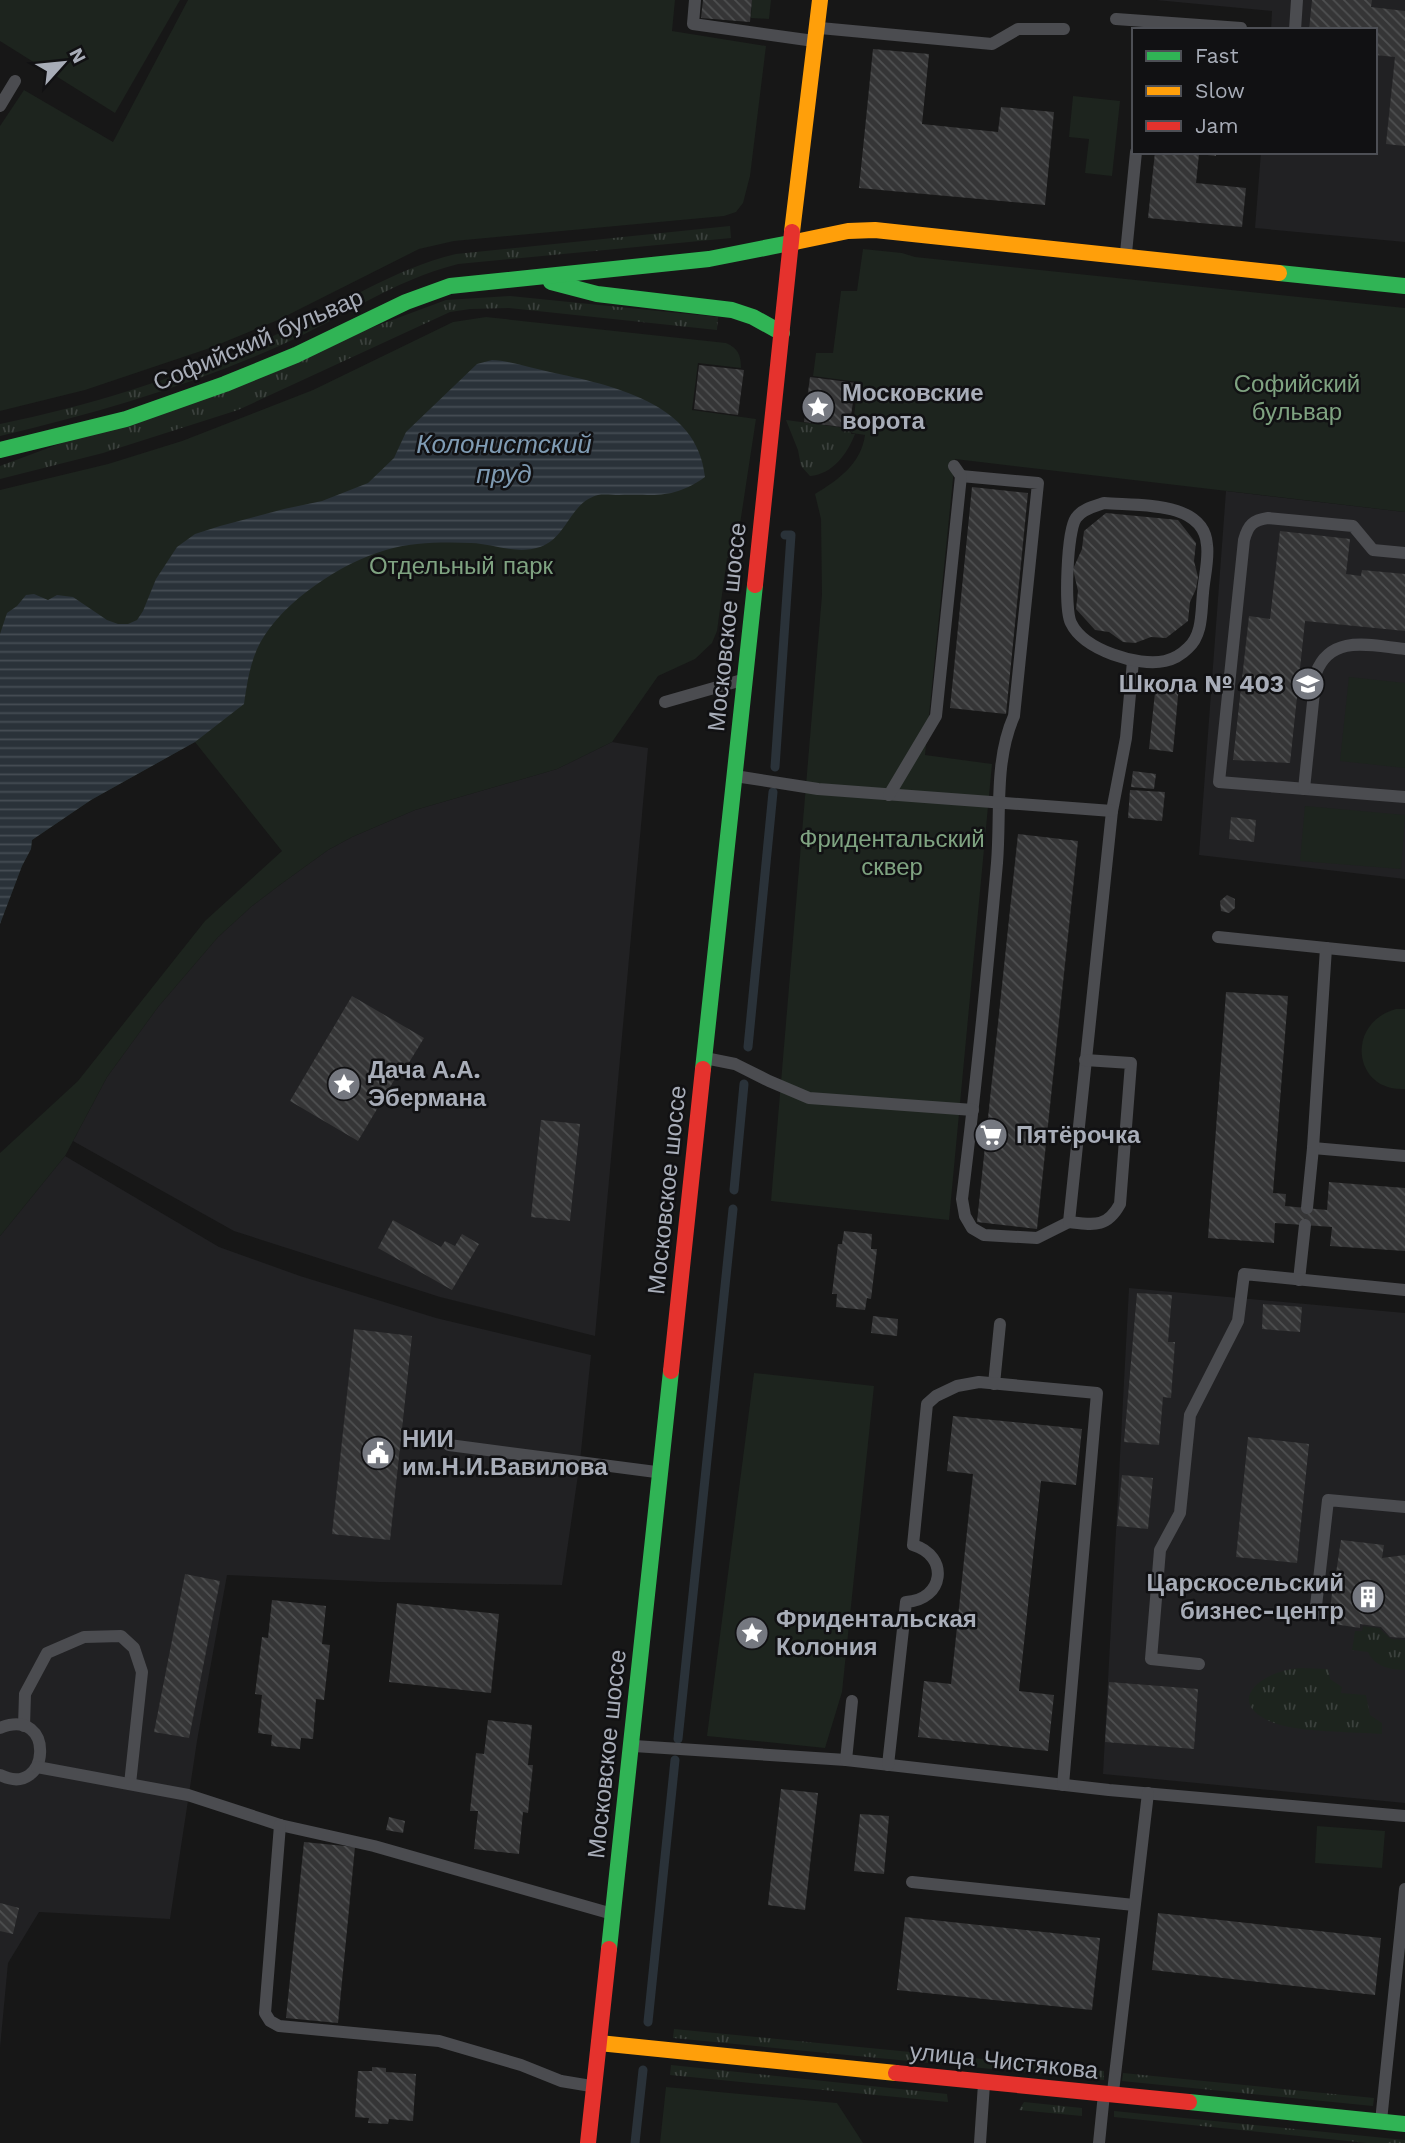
<svg xmlns="http://www.w3.org/2000/svg" width="1405" height="2143" font-family="'Work Sans',sans-serif">
  <style>
    .built { fill: #212123 }
    .grass { fill: url(#grass-tufts) }
    .park { fill: #1d241e }
    .water { fill: url(#water-rules) }
    .lines { fill: none; stroke-linecap: round; stroke-linejoin: round }
    .stream { stroke: #2a3239; stroke-width: 9 }
    .building { fill: url(#building-back-hatch) }
    .lane { stroke: #4b4c50; stroke-width: 12 }
    .fast { stroke: #30b455; stroke-width: 16 }
    .slow { stroke: #ff9f0a; stroke-width: 16 }
    .jam { stroke: #e5322d; stroke-width: 16 }
    .labels { text-anchor: middle; stroke-width: 5; stroke-linejoin: round; paint-order: stroke }
    .street-label { font-size: 24px; fill: #a8adb8; stroke: #111113 }
    .park-label { font-size: 24px; fill: #7fa381; stroke: #111113 }
    .poi-label { font-size: 24px; font-weight: bold; fill: #a8adb8; stroke: #111113; text-anchor: start }
    .water-label { font-size: 26px; font-style: italic; fill: #7f9bb3; stroke: #111113 }
  </style>
  <defs>
    <pattern id="grass-tufts" width="24" height="20" patternUnits="userSpaceOnUse" patternTransform="scale(1.75)"><rect width="24" height="20" fill="#1d241e"/><path d="M3 7l-1-3M5 7V3M7 7l1-3M15 17l-1-3M17 17v-4M19 17l1-3" fill="none" stroke="#3b413d"/></pattern>
    <pattern id="water-rules" width="6" height="5" patternUnits="userSpaceOnUse" patternTransform="scale(1.75)"><rect width="6" height="5" fill="#2a3239"/><path d="M0 2.5h6" fill="none" stroke="#464d54"/></pattern>
    <pattern id="building-back-hatch" width="6" height="6" patternUnits="userSpaceOnUse" patternTransform="scale(1.75)"><rect width="6" height="6" fill="#353536"/><path d="M-1 5l2 2M0 0l6 6M5-1l2 2" fill="none" stroke="#4f5051"/></pattern>
  </defs>
  <rect width="100%" height="100%" fill="#171717"/>
  <g class="built">
    <path d="M1156,0H1405V242L1255,228L1261,152H1375V30H1271L1272,11Z"/>
    <path d="M1226,491L1405,512V879L1199,855Z"/>
    <path d="M612,742L648,748L595,1336L440,1297L234,1231L73,1141L107,1077L158,1007L218,937L252,906L281,884L328,850L352,837L415,810L557,769Z"/>
    <path d="M65,1156L219,1247L300,1276L436,1318L591,1355L580,1461L562,1585L379,1582L227,1575L197,1741L170,1919L39,1912L8,1963L0,2048V1236Z"/>
    <path d="M1129,1288L1405,1313V1803L1103,1774Z"/>
  </g>
  <g class="grass">
    <path d="M730,226L731,238L458,264C391,281 341,319 279,346C189,386 96,413 0,436V424C96,405 193,373 282,332C341,305 393,269 456,254Z"/>
    <path d="M510,296L718,317L717,330L509,308L470,309L450,312L238,410L103,453L0,479V466L446,300Z"/>
    <path d="M786,420L852,429L851,434H855C847,454 833,474 810,476L801,466L798,450Z"/>
    <path d="M1363,1626L1379,1628L1391,1639L1405,1640V1670C1390,1670 1374,1666 1368,1652L1352,1650L1355,1631H1362Z"/>
    <path d="M1302,1668L1328,1669L1330,1679L1342,1687L1341,1693L1366,1695L1370,1715L1382,1723V1734C1355,1732 1297,1732 1274,1723C1219,1701 1266,1669 1302,1668Z"/>
    <path d="M674,2029L1104,2071V2080L673,2038Z"/>
    <path d="M671,2065L947,2094L948,2102L670,2075Z"/>
    <path d="M1123,2073L1374,2098L1373,2106L1122,2081Z"/>
    <path d="M1024,2102L1082,2108V2116L1019,2110Z"/>
    <path d="M1114,2111L1405,2140V2143H1367L1114,2117Z"/>
  </g>
  <g class="park">
    <path d="M0,0H180L115,113L0,41Z"/>
    <path d="M188,0H675L672,31L766,46L750,176L743,203L736,212L724,216L454,241L419,249L278,320L210,348L85,390L0,411V126L24,90L113,142Z"/>
    <path d="M752,0H771L769,19L751,18Z"/>
    <path d="M1073,96L1120,101L1112,176L1085,173L1089,139L1069,137Z"/>
    <path d="M863,249L902,253L915,257L1405,308V512L955,459L925,755L992,764L949,1220L771,1201L822,595L821,519L815,494C838,480 861,464 865,435L852,433L858,382L813,376L816,353H833L841,291H857Z"/>
    <path d="M486,317L726,343C738,348 741,355 741,368L698,363L692,410L756,419L735,557L727,558L717,631L712,643L695,659L658,676L612,742L557,769L415,810L352,837L328,850L281,884L252,906L218,937L158,1007L107,1077L65,1156L0,1236V1153L78,1081L205,921L282,851L195,742L91,800L32,840L31,849L22,866L0,924V490L108,464L182,441L313,390L453,322Z"/>
    <path d="M1349,677L1405,683V768L1340,761Z"/>
    <path d="M1305,806L1405,815L1401,869L1300,861Z"/>
    <path d="M1396,1009H1405V1089C1353,1092 1345,1023 1396,1009Z"/>
    <path d="M754,1373L874,1386L842,1692L825,1748L707,1736Z"/>
    <path d="M1317,1826L1385,1831L1382,1868L1315,1863Z"/>
    <path d="M666,2087L837,2103L863,2143H660Z"/>
  </g>
  <path class="water" d="M492,360C511,361 531,368 550,372C610,385 698,402 705,477C672,500 656,494 619,495C613,495 604,494 598,495C570,502 567,538 540,547C516,555 495,544 471,543C445,542 412,542 386,550C341,563 283,601 260,643C250,662 247,684 244,704L195,742L91,800L32,840L31,849L22,866L0,924V634L7,613L17,606L26,595L34,594L48,600L57,595L73,597L107,620L118,624H128L137,620L143,611L156,579L177,547L195,534L220,526L284,509L322,501L368,483L394,458L406,432L477,364Z"/>
  <g class="lines">
    <g class="stream">
      <path d="M775,767L791,535H785"/>
      <path d="M748,1047L773,792"/>
      <path d="M734,1190L744,1084"/>
      <path d="M678,1739L733,1209"/>
      <path d="M648,2022L675,1760"/>
      <path d="M635,2143L643,2070"/>
    </g>
  </g>
  <g class="building">
    <path d="M703,0H752L750,22L701,18Z"/>
    <path d="M1312,0H1372L1371,7L1405,11V146L1386,144L1395,57L1375,55V30H1309Z"/>
    <path d="M873,49L929,54L922,124L998,132L1001,107L1054,112L1045,205L859,188Z"/>
    <path d="M1155,152H1216V156L1199,154L1196,183L1246,188L1242,227L1148,218Z"/>
    <path d="M699,365L744,370L738,415L694,409Z"/>
    <path d="M810,377L856,383L849,428L804,422Z"/>
    <path d="M972,487L1028,493L1006,714L950,708Z"/>
    <path d="M1106,513L1178,520L1196,543L1194,561L1198,577L1196,589L1190,602L1188,621L1166,638L1151,637L1135,643L1123,642L1109,632L1095,630L1076,609L1078,591L1073,569L1082,549L1084,531Z"/>
    <path d="M1280,531L1350,539L1346,574L1361,576L1362,570L1405,574V631L1305,621L1290,763L1233,760L1249,616L1270,619Z"/>
    <path d="M1156,683L1179,685L1173,752L1149,749Z"/>
    <path d="M1133,771L1156,774L1154,789L1131,787Z"/>
    <path d="M1130,790L1165,792L1162,821L1128,818Z"/>
    <path d="M1231,817L1256,820L1254,842L1229,839Z"/>
    <path d="M1018,834L1078,841L1037,1229L977,1222Z"/>
    <path d="M1227,895L1235,899V908L1229,913L1221,911L1220,901Z"/>
    <path d="M1226,992L1288,996L1273,1193L1286,1194L1285,1206L1327,1210L1329,1182L1405,1188V1251L1330,1246L1332,1227L1275,1223L1274,1243L1208,1238Z"/>
    <path d="M352,996L424,1038L402,1074L399,1072L358,1141L290,1101Z"/>
    <path d="M541,1120L580,1124L570,1221L531,1217Z"/>
    <path d="M393,1220L441,1247L445,1241L455,1246L462,1234L479,1244L452,1290L378,1248Z"/>
    <path d="M844,1231L872,1234L871,1249H877L871,1299L867,1298L865,1310L836,1307L837,1294H832L838,1244H842Z"/>
    <path d="M1137,1293L1172,1295L1168,1342H1175L1171,1398L1163,1397L1159,1445L1124,1442Z"/>
    <path d="M1263,1304L1302,1307L1300,1332L1262,1329Z"/>
    <path d="M873,1316L898,1319L897,1336L871,1333Z"/>
    <path d="M354,1329L412,1336L390,1540L332,1534Z"/>
    <path d="M953,1416L1082,1429L1076,1485L1041,1481L1019,1691L1054,1695L1048,1751L918,1737L924,1681L951,1684L973,1474L947,1471Z"/>
    <path d="M1248,1437L1309,1444L1297,1563L1236,1557Z"/>
    <path d="M1122,1475L1153,1478L1148,1529L1117,1526Z"/>
    <path d="M1341,1540L1384,1545L1382,1558L1405,1555V1638L1390,1637L1381,1627L1360,1624V1628L1334,1624L1335,1621H1329L1334,1573H1336Z"/>
    <path d="M185,1574L220,1581L189,1738L154,1732Z"/>
    <path d="M272,1600L326,1606L322,1644L330,1645L324,1700L316,1699L313,1739L301,1738L300,1749L271,1746L272,1735L258,1733L262,1695L255,1694L262,1637L268,1638Z"/>
    <path d="M397,1603L499,1614L491,1693L389,1682Z"/>
    <path d="M1109,1682L1198,1689L1194,1749L1105,1742Z"/>
    <path d="M488,1720L532,1725L528,1765H533L528,1813L523,1812L519,1854L474,1849L478,1811H470L476,1753L484,1754Z"/>
    <path d="M781,1789L818,1793L805,1910L768,1905Z"/>
    <path d="M860,1814L889,1816L884,1874L854,1871Z"/>
    <path d="M389,1817L405,1821L403,1833L386,1830Z"/>
    <path d="M304,1842L355,1847L338,2023L286,2018Z"/>
    <path d="M0,1903L19,1908L13,1934L0,1931Z"/>
    <path d="M1158,1913L1381,1938L1375,1995L1152,1970Z"/>
    <path d="M905,1917L1100,1938L1092,2010L897,1990Z"/>
    <path d="M372,2067L386,2068V2072L416,2074L413,2121L389,2119L388,2124L368,2123L369,2118L355,2117L358,2071H372Z"/>
  </g>
  <g class="lines">
    <g class="lane">
      <path d="M695,0L693,24L814,41"/>
      <path d="M1116,19L1241,28"/>
      <path d="M820,28L992,44L1018,29H1064"/>
      <path d="M1295,30L1297,0"/>
      <path d="M0,106L15,81"/>
      <path d="M1126,253L1136,152"/>
      <path d="M961,476L1038,483L1014,716C994,761 1001,814 997,863C987,975 976,1087 962,1199L965,1216L972,1228L984,1235L1037,1238L1069,1222L1112,811L1126,738L1133,661"/>
      <path d="M1104,503C1137,506 1204,500 1207,545C1209,560 1204,578 1203,593C1201,611 1203,635 1188,648C1182,654 1174,659 1165,661C1138,667 1084,650 1071,623C1064,609 1067,531 1076,518C1082,509 1095,506 1104,503Z"/>
      <path d="M1405,553L1373,550L1353,526L1268,518C1253,520 1248,525 1244,540L1219,782L1405,797"/>
      <path d="M665,702L742,680"/>
      <path d="M735,776L818,789L1112,811"/>
      <path d="M1304,789L1316,673C1331,633 1372,646 1405,649"/>
      <path d="M889,795L936,716L961,476L954,466"/>
      <path d="M1218,937L1405,956"/>
      <path d="M705,1058L735,1064L769,1081L809,1098L973,1110"/>
      <path d="M1313,1148L1405,1156"/>
      <path d="M1307,1208L1313,1148L1326,948"/>
      <path d="M1069,1222C1094,1225 1107,1228 1120,1204L1131,1063L1085,1060"/>
      <path d="M1299,1280L1305,1225"/>
      <path d="M994,1384L1000,1324"/>
      <path d="M449,1445L656,1472"/>
      <path d="M1315,1615L1328,1500L1405,1507"/>
      <path d="M1199,1664L1151,1659L1160,1550L1180,1513L1190,1415L1238,1321L1244,1274L1405,1290"/>
      <path d="M24,1726L25,1694L47,1653L84,1637L121,1636L134,1648L142,1672L130,1784"/>
      <path d="M0,1728C56,1705 51,1800 0,1775"/>
      <path d="M634,1746L846,1760L1109,1790L1405,1816"/>
      <path d="M846,1760L852,1701"/>
      <path d="M888,1765L906,1602C944,1600 950,1556 913,1545L927,1404L936,1396L957,1386L979,1382L1097,1393L1063,1785"/>
      <path d="M37,1767L188,1795L280,1825L374,1846L609,1913"/>
      <path d="M280,1825L265,2013L270,2021L279,2026L439,2041L521,2065L561,2081L591,2086"/>
      <path d="M912,1882L1134,1905"/>
      <path d="M1113,2092L1148,1793"/>
      <path d="M1381,2121L1405,1889"/>
      <path d="M980,2143L984,2084"/>
      <path d="M1099,2143L1104,2094"/>
    </g>
    <g class="fast">
      <path d="M1279,273L1405,286"/>
      <path d="M551,282L597,294L732,310L753,317L782,333"/>
      <path d="M0,450L126,419L225,384L296,355L406,302L450,286L709,259L795,242"/>
      <path d="M703,1069L755,585"/>
      <path d="M609,1949L671,1371"/>
      <path d="M1189,2102L1405,2124"/>
    </g>
    <g class="slow">
      <path d="M792,232L820,0"/>
      <path d="M795,242L848,231L875,230L1279,273"/>
      <path d="M599,2043L896,2073"/>
    </g>
    <g class="jam">
      <path d="M755,585L792,232"/>
      <path d="M671,1371L703,1069"/>
      <path d="M896,2073L1189,2102"/>
      <path d="M588,2143L609,1949"/>
    </g>
  </g>
  <defs>
    <symbol id="sight-disc" viewBox="-11 -11 22 22"><circle r="9.5" fill="#757880" stroke="#111113"/><path d="M0-6L1.8-2.2L6-1.7L2.9 1.2L3.7 5.4L0 3.3L-3.7 5.4L-2.9 1.2L-6-1.7L-1.8-2.2Z" fill="#fff"/></symbol>
    <symbol id="school-disc" viewBox="-11 -11 22 22"><circle r="9.5" fill="#757880" stroke="#111113"/><path d="M0-5L7-2L0 1L-7-2ZM-4 1L0 2.5L4 1V4Q0 6-4 4Z" fill="#fff"/></symbol>
    <symbol id="supermarket-disc" viewBox="-11 -11 22 22"><circle r="9.5" fill="#757880" stroke="#111113"/><path d="M-6-5.5h2.5l.6 2H6L4.5 2H-2.5L-4.4-4H-6ZM-1.5 3.2a1.3 1.3 0 1 0 .1 0ZM3 3.2a1.3 1.3 0 1 0 .1 0Z" fill="#fff"/></symbol>
    <symbol id="civic-disc" viewBox="-11 -11 22 22"><circle r="9.5" fill="#757880" stroke="#111113"/><path d="M-.6-6.5H3V-4.5H.6V-3L4-1V1h2V6H-6V1h2V-1L-.6-3ZM-1.2 2.5V6h2.4V2.5Z" fill="#fff"/></symbol>
    <symbol id="building-disc" viewBox="-11 -11 22 22"><circle r="9.5" fill="#757880" stroke="#111113"/><path d="M-4-6H4V6H1V3H-1V6H-4ZM-2.5-4.3h1.7v1.8h-1.7ZM.8-4.3h1.7v1.8H.8ZM-2.5-1h1.7V.8h-1.7ZM.8-1h1.7V.8H.8Z" fill="#fff"/></symbol>
  </defs>
  <g fill-rule="evenodd">
    <use href="#sight-disc" x="799" y="388" width="38" height="38"/>
    <use href="#school-disc" x="1289" y="665" width="38" height="38"/>
    <use href="#sight-disc" x="325" y="1065" width="38" height="38"/>
    <use href="#supermarket-disc" x="972" y="1116" width="38" height="38"/>
    <use href="#civic-disc" x="359" y="1434" width="38" height="38"/>
    <use href="#building-disc" x="1349" y="1578" width="38" height="38"/>
    <use href="#sight-disc" x="733" y="1614" width="38" height="38"/>
  </g>
  <g class="labels">
    <g class="street-label">
      <text transform="translate(258 340) rotate(-23)" y="8">Софийский бульвар</text>
      <text transform="translate(727 627) rotate(-84)" y="8">Московское шоссе</text>
      <text transform="translate(667 1190) rotate(-84)" y="8">Московское шоссе</text>
      <text transform="translate(607 1754) rotate(-84)" y="8">Московское шоссе</text>
      <text transform="translate(1004 2061) rotate(6)" y="8">улица Чистякова</text>
    </g>
    <g class="park-label">
      <text x="1297" y="392">Софийский<tspan x="1297" dy="28">бульвар</tspan></text>
      <text x="461" y="574">Отдельный парк</text>
      <text x="892" y="847">Фридентальский<tspan x="892" dy="28">сквер</tspan></text>
    </g>
    <g class="poi-label">
      <text x="842" y="401">Московские<tspan x="842" dy="28">ворота</tspan></text>
      <text x="1284" y="692" text-anchor="end">Школа № 403</text>
      <text x="368" y="1078">Дача А.А.<tspan x="368" dy="28">Эбермана</tspan></text>
      <text x="1016" y="1143">Пятёрочка</text>
      <text x="402" y="1447">НИИ<tspan x="402" dy="28">им.Н.И.Вавилова</tspan></text>
      <text x="1344" y="1591" text-anchor="end">Царскосельский<tspan x="1344" dy="28">бизнес-центр</tspan></text>
      <text x="776" y="1627">Фридентальская<tspan x="776" dy="28">Колония</tspan></text>
    </g>
    <g class="water-label">
      <text x="504" y="453">Колонистский<tspan x="504" dy="30">пруд</tspan></text>
    </g>
  </g>
  <rect x="1132" y="28" width="245" height="126" fill="#111113" stroke="#4d4f55" stroke-width="2"/>
  <rect x="1146" y="51" width="35" height="10" fill="#30b455" stroke="#4d4f55" stroke-width="2"/>
  <text x="1195" y="63" font-size="21" fill="#a8adb8">Fast</text>
  <rect x="1146" y="86" width="35" height="10" fill="#ff9f0a" stroke="#4d4f55" stroke-width="2"/>
  <text x="1195" y="98" font-size="21" fill="#a8adb8">Slow</text>
  <rect x="1146" y="121" width="35" height="10" fill="#e5322d" stroke="#4d4f55" stroke-width="2"/>
  <text x="1195" y="133" font-size="21" fill="#a8adb8">Jam</text>
  <g transform="translate(63 63) rotate(63)" stroke="#111113" stroke-width="5" paint-order="stroke">
  <path d="M0-5L12 26L0 18L-12 26Z" fill="#a8adb8"/>
  <text y="-10" font-size="19" font-weight="bold" text-anchor="middle" fill="#a8adb8">N</text>
  </g>
</svg>
